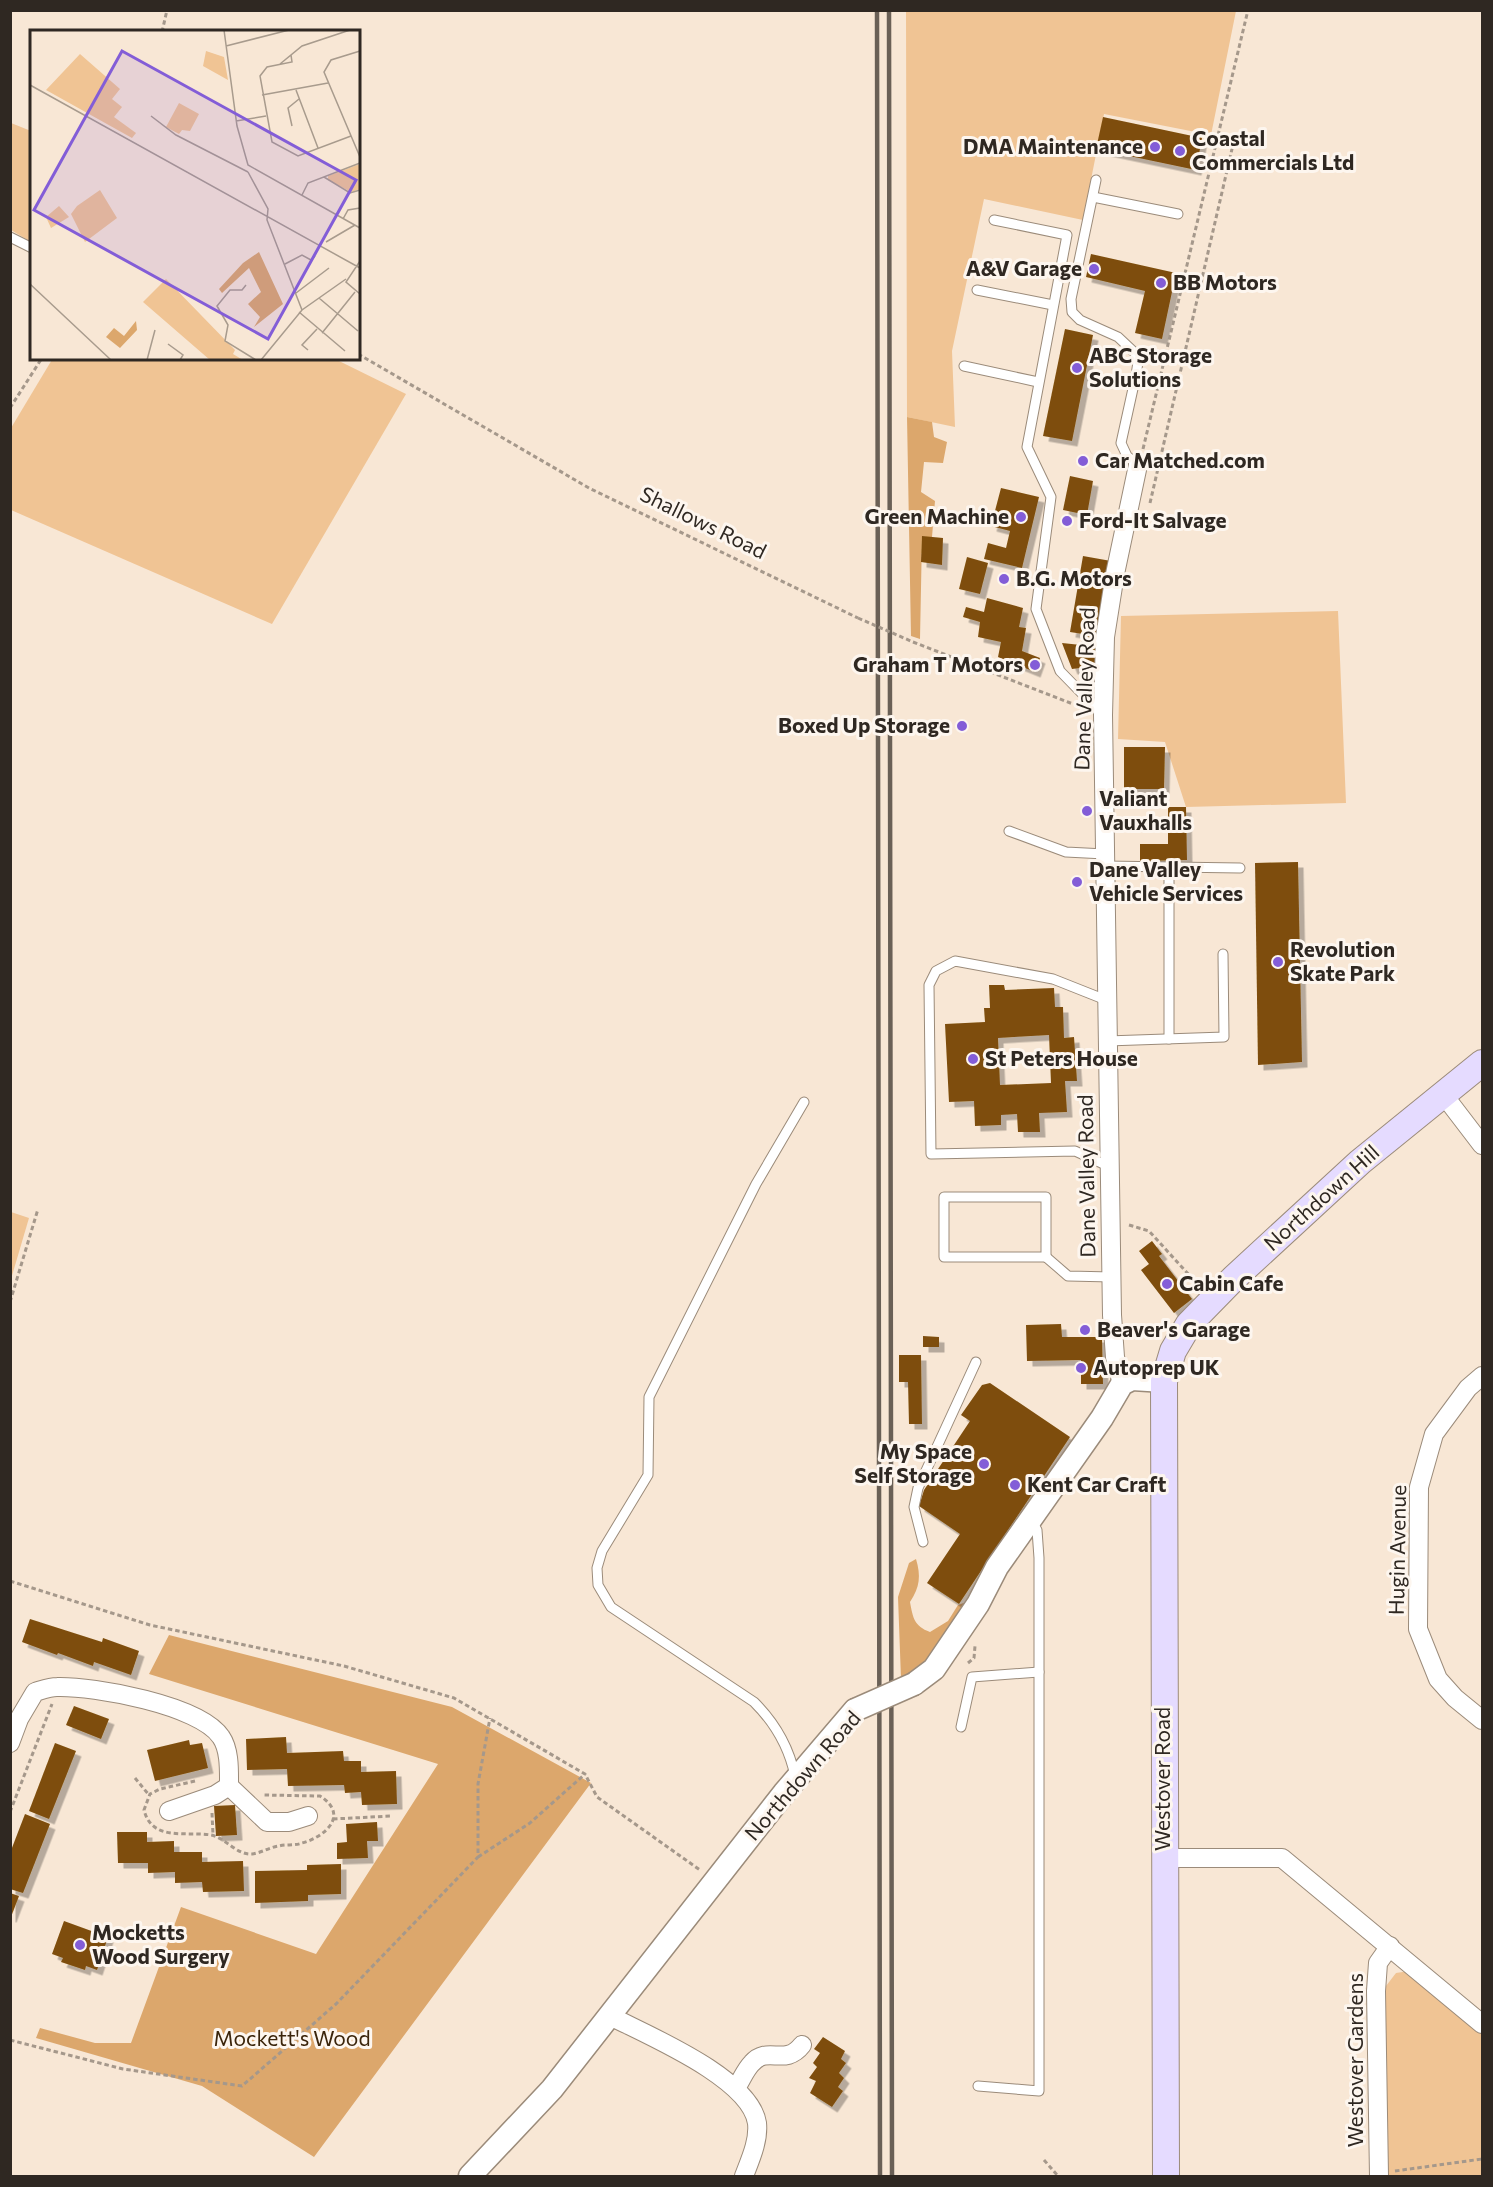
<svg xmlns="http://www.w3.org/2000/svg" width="1493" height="2187" font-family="Commissioner,sans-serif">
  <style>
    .green { fill: #f0c494 }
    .forest { fill: #dca76c }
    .building { fill: #7e4e0b; fill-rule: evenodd; filter: url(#shadow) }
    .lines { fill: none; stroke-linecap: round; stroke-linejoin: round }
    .service-casing { stroke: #9b8b7a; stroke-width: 11 }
    .minor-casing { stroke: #9b8b7a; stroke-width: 20 }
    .tertiary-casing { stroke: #9b8b7a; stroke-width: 25 }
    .secondary-casing { stroke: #9b8b7a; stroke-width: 28 }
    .path { stroke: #a5988b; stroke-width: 3; stroke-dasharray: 4.5 3; stroke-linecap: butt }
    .service { stroke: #fff; stroke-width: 9 }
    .minor { stroke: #fff; stroke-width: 18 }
    .tertiary { stroke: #fff; stroke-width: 22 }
    .secondary { stroke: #e5dbff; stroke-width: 26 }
    .rail { stroke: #6a6056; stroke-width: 4.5 }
    .tertiary-bridge-casing { stroke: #9b8b7a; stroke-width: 25; stroke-linecap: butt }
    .path-bridge { stroke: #a5988b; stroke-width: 3; stroke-dasharray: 4.5 3; stroke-linecap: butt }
    .tertiary-bridge { stroke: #fff; stroke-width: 22 }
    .poi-dot { fill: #835dd7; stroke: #fdf6ef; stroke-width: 2 }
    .labels { text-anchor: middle; stroke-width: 6; stroke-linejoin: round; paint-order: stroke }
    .poi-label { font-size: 21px; font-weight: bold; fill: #2f2822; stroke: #fdf6ef; text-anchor: start }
    .street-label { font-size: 21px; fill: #2f2822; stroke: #fdf6ef }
    .park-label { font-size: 21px; fill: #3b250b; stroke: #fdf6ef }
    .inset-road { fill: none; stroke: #a89b8d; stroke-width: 1.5 }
    .view { fill: #835dd7; fill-opacity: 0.15; stroke: #835dd7; stroke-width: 3 }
    .inset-edge { fill: none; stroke: #2f2822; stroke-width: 3 }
  </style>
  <defs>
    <filter id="shadow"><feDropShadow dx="5.5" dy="5.5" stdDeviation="0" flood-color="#0004"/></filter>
  </defs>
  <rect width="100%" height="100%" fill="#f8e7d5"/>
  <g class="green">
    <path d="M906,11H1236L1211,135L1104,114L1083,220L984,199L952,351L955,427L907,417Z"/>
    <path d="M11,123L31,131V242L11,230Z"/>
    <path d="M53,358L335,359L406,394L272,624L11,510V428Z"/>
    <path d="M1338,611L1346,803L1186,807L1165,742L1118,739L1121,616Z"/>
    <path d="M11,1212L29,1218L11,1279L10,1212Z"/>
    <path d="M1409,1971L1482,2031V2176H1386V1986L1396,1973Z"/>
  </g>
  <g class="forest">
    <path d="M907,417L932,422L934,437L947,442L943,463L924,462L921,492L935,501L932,537H922L920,639L911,636Z"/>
    <path d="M916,1559C921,1576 920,1587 910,1602C913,1618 914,1626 930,1632L948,1621L958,1605L969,1601L966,1611L920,1668L901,1679L898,1597L909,1563Z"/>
    <path d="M169,1635L452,1707L591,1783L314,2157L202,2086L36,2038L40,2028L95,2043H131L181,1907L316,1954L438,1764L149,1674Z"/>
  </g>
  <g class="building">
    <path d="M1103,117L1202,138L1196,170L1096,149Z"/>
    <path d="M1091,254L1176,273L1162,339L1135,333L1145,291L1086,277Z"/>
    <path d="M1065,329L1093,335L1072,441L1043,436Z"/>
    <path d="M1070,476L1093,481L1087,515L1063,510Z"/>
    <path d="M1001,488L1039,497L1022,568L984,559L988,543L1006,548L1010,531L991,526Z"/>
    <path d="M922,536L943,538L942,565L921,562Z"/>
    <path d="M1083,556L1111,561L1095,666L1072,669L1062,643L1081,645L1083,634L1070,632Z"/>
    <path d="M967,557L988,563L980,594L959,589Z"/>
    <path d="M987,598L1023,608L1019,627L1026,628L1022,651L1040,658L1035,672L998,657L1001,642L978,637L980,622L963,617L966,607L984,612Z"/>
    <path d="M1124,747H1165L1164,789H1124Z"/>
    <path d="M1168,807H1186L1187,860L1140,861V844H1168Z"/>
    <path d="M1298,862L1302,1062L1258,1065L1255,863Z"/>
    <path d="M989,985H1004L1005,990L1054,988L1055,1007H1063L1064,1038L1074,1037L1077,1081H1065L1067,1112L1039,1113L1040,1132H1018L1017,1114L1001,1115V1125L975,1126L974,1101L949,1102L945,1024L985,1022L984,1008H990ZM1049,1035L1051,1083L1000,1085L998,1038Z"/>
    <path d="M1152,1241L1162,1254L1159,1256L1192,1299L1174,1313L1141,1270L1149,1264L1139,1251Z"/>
    <path d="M1061,1324L1062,1337H1102L1103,1384H1081V1360L1027,1361L1026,1325Z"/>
    <path d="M923,1336L939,1337V1347H923Z"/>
    <path d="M899,1355H921L922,1424H909L908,1382H899Z"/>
    <path d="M990,1383L1070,1437L959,1604L927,1583L960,1534L919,1506L924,1490L970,1421L961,1415L982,1385Z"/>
    <path d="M30,1619L102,1642L103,1638L139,1651L131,1675L94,1662L93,1666L58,1653L57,1655L22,1642Z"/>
    <path d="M74,1706L109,1719L101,1739L66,1725Z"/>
    <path d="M286,1737L287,1753L343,1751L344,1761H361V1772L396,1771L397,1804L362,1805L361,1792L345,1793L344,1785L288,1786L287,1769L247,1770L246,1739Z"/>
    <path d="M189,1740L190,1745L202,1743L208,1768L155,1781L147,1750Z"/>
    <path d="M55,1743L76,1751L49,1819L29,1811Z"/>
    <path d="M235,1805L237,1835L216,1836L214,1806Z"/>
    <path d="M25,1814L50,1824L23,1893L10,1889V1853Z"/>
    <path d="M377,1822L378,1841H367L368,1858L337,1859V1843L347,1842L346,1824Z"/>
    <path d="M117,1832H147V1842L174,1841V1852H202V1862L243,1861L244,1891L203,1892L202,1882L175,1883V1872L148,1873V1863H118Z"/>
    <path d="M341,1864V1894L308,1895V1901L255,1903V1871L307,1870V1865Z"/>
    <path d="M10,1893L19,1896L11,1917H10Z"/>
    <path d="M64,1921L108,1937L97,1970L86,1966L85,1970L61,1962L63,1958L52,1954Z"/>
    <path d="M823,2037L845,2051L841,2059L846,2063L839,2073L844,2078L838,2087L843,2091L832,2107L810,2093L816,2081L809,2078L817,2067L813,2063L820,2053L814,2049Z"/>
  </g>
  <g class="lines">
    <defs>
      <g id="service">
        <path d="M1096,180L1071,299L1072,312L1080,320L1118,337L1135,353L1138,362L1136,375L1121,443L1127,456L1138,465"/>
        <path d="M1093,197L1178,214"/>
        <path d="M994,220L1067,235L1027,447L1051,497L1036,609L1060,671L1101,713"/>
        <path d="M10,237L32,248"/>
        <path d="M977,290L1053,305"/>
        <path d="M964,366L1038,382"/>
        <path d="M1009,831L1066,852L1105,854"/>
        <path d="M1105,866L1240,868"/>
        <path d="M1169,867V1039"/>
        <path d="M1106,1000L1053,979L955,961L936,971L929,985L931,1154L1075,1151L1110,1167"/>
        <path d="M1107,1041L1224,1037L1223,954"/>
        <rect x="944" y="1197" width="102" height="60"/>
        <path d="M1046,1257L1068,1276L1112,1277"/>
        <path d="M923,1542L914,1507L918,1488L976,1362"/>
        <path d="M961,1727L972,1677L1039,1672"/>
        <path d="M795,1776C789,1747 775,1723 754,1702L611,1607L598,1585L597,1568L602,1551L648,1475L649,1397L756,1184L804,1102"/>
        <path d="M978,2086L1039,2091V1558L1037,1530L1031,1520"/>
      </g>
      <g id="minor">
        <path d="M1443,1094L1482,1145"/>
        <path d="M1482,1376L1468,1388L1434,1434L1419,1487L1418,1629L1438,1679L1455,1698L1482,1720"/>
        <path d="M1122,1384L1115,1357L1112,1315L1103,715L1105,637L1115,574L1138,465"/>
        <path d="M10,1743L19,1719L35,1692C42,1690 50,1687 57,1687C94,1686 200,1705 221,1737C230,1750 229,1771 229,1786L267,1822H289L308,1816"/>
        <path d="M169,1811L215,1795L229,1786"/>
        <path d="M1164,1858H1282L1482,2024"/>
        <path d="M610,2016C649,2036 750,2078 757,2123C759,2141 750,2160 744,2176"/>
        <path d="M736,2088C741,2081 745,2070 752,2063C768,2045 785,2067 802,2045"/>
        <path d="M1379,2176L1376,1991L1378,1963L1390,1946"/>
      </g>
      <g id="tertiary">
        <path d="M914,1684L934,1669L978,1604L997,1567L1102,1418L1122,1384L1132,1379L1164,1381"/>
        <path d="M470,2176L552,2089L784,1793L855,1710"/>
      </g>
      <path id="secondary" d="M1166,2176L1164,1381L1173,1351L1189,1324L1234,1278L1360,1162L1482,1063"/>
    </defs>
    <use href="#service" class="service-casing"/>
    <use href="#minor" class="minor-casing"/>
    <use href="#tertiary" class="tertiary-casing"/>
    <use href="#secondary" class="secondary-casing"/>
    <g class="path">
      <path d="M162,32L167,10"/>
      <path d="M358,354L589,488L858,618"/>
      <path d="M10,408L42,358"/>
      <path d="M1143,449L1248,10"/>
      <path d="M1150,503L1235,136"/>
      <path d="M913,642L1073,704"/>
      <path d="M1129,1225L1149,1231L1190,1276L1201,1283"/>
      <path d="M10,1302L38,1209"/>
      <path d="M10,1581L150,1625L344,1666L454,1698L585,1774L597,1797L700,1870"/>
      <path d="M10,1606L11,1605"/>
      <path d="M968,1663L974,1658L975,1646"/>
      <path d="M135,1778L149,1795"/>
      <path d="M195,1781L160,1789L150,1794L144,1810C152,1842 186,1831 211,1835C226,1838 236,1855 252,1854C261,1853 270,1847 279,1846C286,1844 295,1846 302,1843C325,1837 350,1815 320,1796L264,1795"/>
      <path d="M10,1812L52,1704"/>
      <path d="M212,1813L213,1835"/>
      <path d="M333,1819L392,1816"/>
      <path d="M478,1857L530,1823L585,1774"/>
      <path d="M10,2040L123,2069L242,2086L336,2004L478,1857V1784L490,1718"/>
      <path d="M1044,2160L1058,2176"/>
      <path d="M1395,2171L1482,2159"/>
    </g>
    <use href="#service" class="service"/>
    <use href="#minor" class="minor"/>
    <use href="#tertiary" class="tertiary"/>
    <use href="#secondary" class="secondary"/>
    <g class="rail">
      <path d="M877,10L880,2176"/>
      <path d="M889,10L892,2176"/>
    </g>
    <defs>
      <path id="tertiary-bridge" d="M855,1710L914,1684"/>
    </defs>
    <use href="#tertiary-bridge" class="tertiary-bridge-casing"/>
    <path class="path-bridge" d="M858,618L913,642"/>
    <use href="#tertiary-bridge" class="tertiary-bridge"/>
  </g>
  <g class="poi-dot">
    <circle cx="1155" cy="147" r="6"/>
    <circle cx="1180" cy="151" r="6"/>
    <circle cx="1094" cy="269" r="6"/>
    <circle cx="1161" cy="283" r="6"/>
    <circle cx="1077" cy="368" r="6"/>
    <circle cx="1083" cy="461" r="6"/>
    <circle cx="1021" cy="517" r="6"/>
    <circle cx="1067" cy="521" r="6"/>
    <circle cx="1004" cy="579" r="6"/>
    <circle cx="1035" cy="665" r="6"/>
    <circle cx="962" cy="726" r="6"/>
    <circle cx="1087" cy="811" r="6"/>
    <circle cx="1077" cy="882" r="6"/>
    <circle cx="1278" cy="962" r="6"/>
    <circle cx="973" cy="1059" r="6"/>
    <circle cx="1167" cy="1284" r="6"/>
    <circle cx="1085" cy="1330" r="6"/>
    <circle cx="1081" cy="1368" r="6"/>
    <circle cx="984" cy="1464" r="6"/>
    <circle cx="1015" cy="1485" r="6"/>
    <circle cx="80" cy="1945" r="6"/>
  </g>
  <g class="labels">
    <g class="poi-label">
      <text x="1192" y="146">Coastal<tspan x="1192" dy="24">Commercials Ltd</tspan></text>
      <text x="1143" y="154" text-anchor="end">DMA Maintenance</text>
      <text x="1082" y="276" text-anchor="end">A&amp;V Garage</text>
      <text x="1173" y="290">BB Motors</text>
      <text x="1089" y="363">ABC Storage<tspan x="1089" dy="24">Solutions</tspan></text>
      <text x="1095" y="468">Car Matched.com</text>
      <text x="1009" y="524" text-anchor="end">Green Machine</text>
      <text x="1079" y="528">Ford-It Salvage</text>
      <text x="1016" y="586">B.G. Motors</text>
      <text x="1023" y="672" text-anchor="end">Graham T Motors</text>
      <text x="950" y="733" text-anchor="end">Boxed Up Storage</text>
      <text x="1099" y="806">Valiant<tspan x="1099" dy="24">Vauxhalls</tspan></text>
      <text x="1089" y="877">Dane Valley<tspan x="1089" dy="24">Vehicle Services</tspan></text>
      <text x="1290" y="957">Revolution<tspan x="1290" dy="24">Skate Park</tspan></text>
      <text x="985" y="1066">St Peters House</text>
      <text x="1179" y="1291">Cabin Cafe</text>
      <text x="1097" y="1337">Beaver's Garage</text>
      <text x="1093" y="1375">Autoprep UK</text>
      <text x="972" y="1459" text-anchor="end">My Space<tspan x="972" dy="24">Self Storage</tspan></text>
      <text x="1027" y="1492">Kent Car Craft</text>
      <text x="92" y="1940">Mocketts<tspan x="92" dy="24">Wood Surgery</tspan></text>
    </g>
    <g class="street-label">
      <text transform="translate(703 523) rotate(26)" y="7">Shallows Road</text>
      <text transform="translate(1085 689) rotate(-88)" y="7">Dane Valley Road</text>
      <text transform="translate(1087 1176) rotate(-91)" y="7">Dane Valley Road</text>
      <text transform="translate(1322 1198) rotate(-42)" y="7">Northdown Hill</text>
      <text transform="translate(1398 1550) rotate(-89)" y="7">Hugin Avenue</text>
      <text transform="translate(803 1776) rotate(-49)" y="7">Northdown Road</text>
      <text transform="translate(1163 1779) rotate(-90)" y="7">Westover Road</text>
      <text transform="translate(1356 2060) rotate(-90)" y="7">Westover Gardens</text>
    </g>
    <g class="park-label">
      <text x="292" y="2046">Mockett's Wood</text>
    </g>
  </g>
  <g transform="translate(30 30)">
    <rect width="330" height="330" fill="#f8e7d5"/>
    <path d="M176,21L194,27L198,50L173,36ZM50,24L90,59L82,69L92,77L84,87L106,103L102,108L16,60ZM149,73L169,84L160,101L152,100L149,104L136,97ZM330,134V159L321,162L298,150V146ZM70,160L87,188L55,212L41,184L47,176ZM29,176L39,187L21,198L16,187ZM136,249L205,320L203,324L213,330H180L113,272Z" fill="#f0c494"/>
    <path d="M229,222L253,274L224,297L230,287L218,274L231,262L219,238L192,263L189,259L213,233ZM106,291L107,300L90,318L76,307L84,298L94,306Z" fill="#dca76c"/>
    <path class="inset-road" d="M194,0L207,96L218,135L330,198M196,16L259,0M330,21L301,30L294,42L330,127M261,25L262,32L237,37L230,46L242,112L268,126L321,106M250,34L272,16L320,0M0,55L330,238M266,60L288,118M232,65L298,53M121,86L146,105L218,142M206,91L236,86M262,96L258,78L269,69M218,142L238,179L237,190L272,280M294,147L320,163L330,160M272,165L278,153L330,133M313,189L318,180L330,178M296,212L325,195M330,231L316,252L330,264M255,234L272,225L281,230L285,226M0,254L81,330M216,255L212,260H200L187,276L198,295L195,311L226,330M266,263L299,238M289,268L328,301M269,282L315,321M292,303L325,262M138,314L153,325L150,330M278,320L272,315L287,299M117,330L125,300M231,330L272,280L316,249"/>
    <path class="view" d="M92,21L326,150L238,309L4,180Z"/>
    <rect width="330" height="330" class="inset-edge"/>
  </g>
  <rect width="1493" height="2187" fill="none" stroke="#2f2822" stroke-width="24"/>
</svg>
